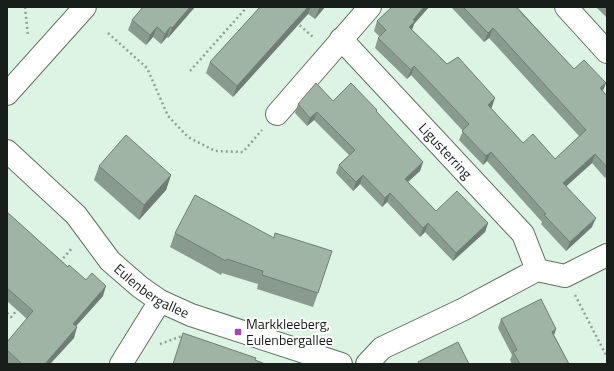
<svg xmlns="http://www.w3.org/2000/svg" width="614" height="371" font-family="'Titillium Web',sans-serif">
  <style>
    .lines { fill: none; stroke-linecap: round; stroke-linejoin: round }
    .street-casing { stroke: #5f7264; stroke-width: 24 }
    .path { stroke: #90a094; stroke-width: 2.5; stroke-dasharray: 2 3; stroke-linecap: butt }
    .street { stroke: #fff; stroke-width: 22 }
    .wall { fill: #899b8e }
    .shaded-wall { fill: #6f7e74 }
    .building { fill: #9fb4a5; stroke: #6f7e74 }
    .poi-dot { fill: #a749b3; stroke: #fff; stroke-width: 1.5 }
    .labels { text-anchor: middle; stroke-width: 4; stroke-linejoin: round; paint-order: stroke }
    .street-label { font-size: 14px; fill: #181f1a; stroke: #fff }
    .poi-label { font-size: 14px; fill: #181f1a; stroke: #fff; text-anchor: start }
  </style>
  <rect width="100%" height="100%" fill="#ddf3e3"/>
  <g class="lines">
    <defs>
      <g id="street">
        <path d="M566,7L607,52"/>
        <path id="s1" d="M341,39L523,234L537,270"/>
        <path d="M7,94L85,7"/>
        <path d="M277,114L370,7"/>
        <path id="s2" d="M7,151L76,215L110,261L140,287L160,301L191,315L341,364"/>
        <path d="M121,364L160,301"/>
        <path d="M367,364L382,348L462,310L537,270L565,276L607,255"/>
      </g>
    </defs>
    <use href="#street" class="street-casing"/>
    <g class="path">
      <path d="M25,7L28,36"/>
      <path d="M296,22L313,37"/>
      <path d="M108,33L147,68L168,116L188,137L215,151L243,152L262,130"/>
      <path d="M190,71L247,7"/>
      <path d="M60,262L72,248"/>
      <path d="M575,295L607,357"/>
      <path d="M7,313L11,317L19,308"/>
      <path d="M160,344L182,336"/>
    </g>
    <use href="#street" class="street"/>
  </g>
  <g class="wall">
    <path d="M143,7H195L168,38L167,37L161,44L153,37L146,45L128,30L132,20Z"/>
    <path d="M260,7H325L315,19L308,14L233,97L206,73L210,62Z"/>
    <path d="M392,7H429L414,24L412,30L492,107L491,108L523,143L555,159L579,136L489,38L484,42L451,7H518V8L574,69L606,83L603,91L607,96V176L605,178L592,163L566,186L592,227L566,251L541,224L542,222L487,161L483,165L459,140L463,131L411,75L407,79L375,48L378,38L380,37L374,31L377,21Z"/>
    <path d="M596,7H607V18Z"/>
    <path d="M333,101L377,110L376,112L423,162L420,171L408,182L436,211L488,223L485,232L453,261L425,232L420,237L387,202L382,207L360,184L353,191L336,173L339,165L349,155L314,120L307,126L295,113L298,104Z"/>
    <path d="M99,166L171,175L166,190L139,220L94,180Z"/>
    <path d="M7,212L68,267L103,296L76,326L74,338L50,364H7V342L27,319L7,301Z"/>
    <path d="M175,233L318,293L313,307L257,289L258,284L222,273L221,275L170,247Z"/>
    <path d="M501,319L556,329L554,335L569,364H512L510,360L512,355L498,328Z"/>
  </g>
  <g class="shaded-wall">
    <path d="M190,7H195L168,38L172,28Z"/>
    <path d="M308,7H311L308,14L233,97L237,86Z"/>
    <path d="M320,7H325L315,19L319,8Z"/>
    <path d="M424,7H429L414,24L412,30L409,27L413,20Z"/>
    <path d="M157,27L153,37L146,45L150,35Z"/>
    <path d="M170,27L167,37L161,44L165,34Z"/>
    <path d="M493,28L489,38L484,42L488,33Z"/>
    <path d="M414,66L411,75L407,79L411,70Z"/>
    <path d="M606,83L602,92L600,88Z"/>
    <path d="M495,98L492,107L485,114L488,105Z"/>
    <path d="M317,112L314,120L307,126L310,118Z"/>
    <path d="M491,152L487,161L483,165L486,156Z"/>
    <path d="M595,154L592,163L560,192L563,183Z"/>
    <path d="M423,162L420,171L402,187L405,179Z"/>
    <path d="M171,175L166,190L139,220L144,205Z"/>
    <path d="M363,175L360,184L353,191L356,182Z"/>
    <path d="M390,193L387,202L382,207L385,198Z"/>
    <path d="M596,218L592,227L566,251L570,242Z"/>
    <path d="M428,223L425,232L420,237L423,228Z"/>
    <path d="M488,223L485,232L453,261L456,253Z"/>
    <path d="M106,286L103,296L69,334L73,324Z"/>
    <path d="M77,327L74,338L50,364H45Z"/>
    <path d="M556,329L553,338L552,332Z"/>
  </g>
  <g class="building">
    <path d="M143,7H190L172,28L170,27L165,34L157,27L150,35L132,20Z"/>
    <path d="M260,7H308L237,86L210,62Z"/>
    <path d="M392,7H424L413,20L415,21L409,27L447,64L458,57L495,98L488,105L523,143L533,134L555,159L586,130L493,28L488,33L463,7H516L574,69L584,60L606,83L600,88L607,96V167L595,154L563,183L596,218L570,242L544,215L546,214L491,152L486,156L462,131L469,124L414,66L411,70L378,38L386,30L377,21Z"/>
    <path d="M316,83L333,101L351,83L377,110L376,111L423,162L405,179L436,211L457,191L488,223L456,253L428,223L423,228L390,193L385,198L363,175L356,182L339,165L355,150L317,112L310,118L298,104Z"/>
    <path d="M126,135L171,175L144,205L99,166Z"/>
    <path d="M195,195L274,238L275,233L332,251L318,293L262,275L263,271L227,259L226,261L175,233Z"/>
    <path d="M7,212L68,267L69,265L86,280L92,273L106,286L73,324L77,327L45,364H22L7,350V342L33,311L7,288Z"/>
    <path d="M541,299L556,329L552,332L569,364H520L513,352L517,350L501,319Z"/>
    <path d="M183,333L256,358L255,360L265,364H173Z"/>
    <path d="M458,342L469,364H419L418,362Z"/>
  </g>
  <rect class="poi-dot" x="234" y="328" width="8" height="8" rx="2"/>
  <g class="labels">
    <g class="street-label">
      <text dy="5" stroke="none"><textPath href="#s1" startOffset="153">Ligusterring</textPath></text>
      <text dy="5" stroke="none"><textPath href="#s2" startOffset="203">Eulenbergallee</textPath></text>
    </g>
    <g class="poi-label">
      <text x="246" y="329">Markkleeberg,<tspan x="246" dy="16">Eulenbergallee</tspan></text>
    </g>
  </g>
  <rect width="614" height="371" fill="none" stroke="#181f1a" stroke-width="16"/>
</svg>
